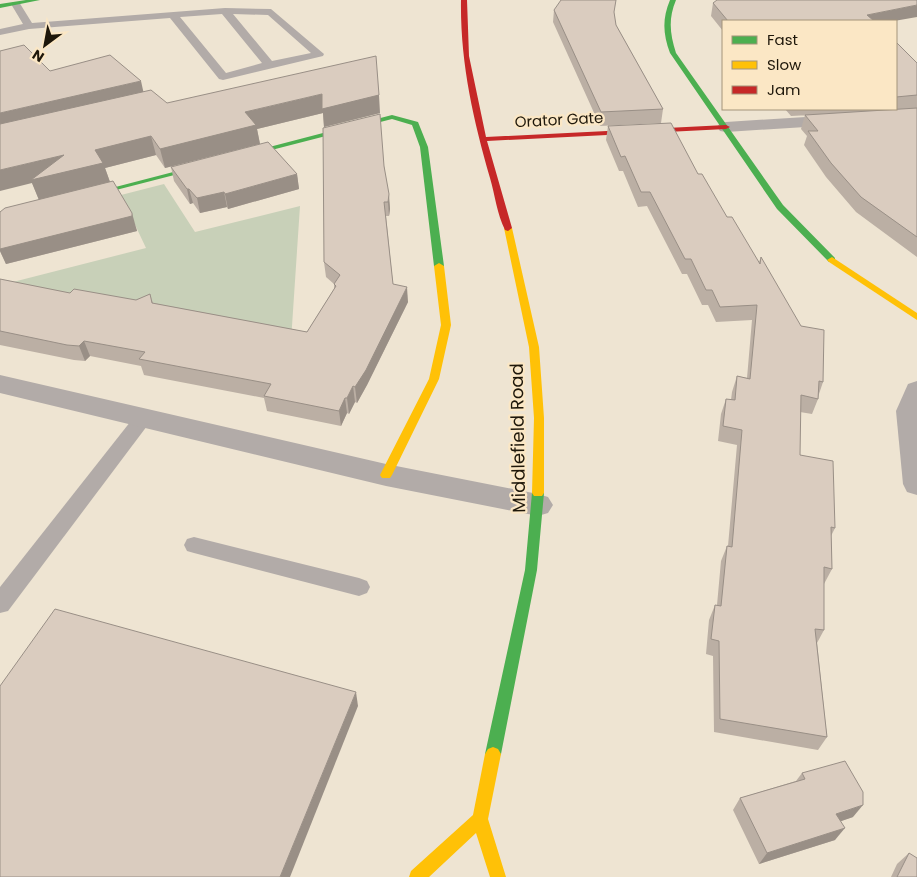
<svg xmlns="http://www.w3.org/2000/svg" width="917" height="877" font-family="Poppins,sans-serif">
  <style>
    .green { fill: #c8d0b8 }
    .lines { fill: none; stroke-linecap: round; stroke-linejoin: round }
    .lane { fill: #b2aba8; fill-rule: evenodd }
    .street { fill: #b2aba8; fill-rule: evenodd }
    .fast { fill: #4caf50; fill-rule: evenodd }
    .slow { fill: #ffc107; fill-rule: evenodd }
    .jam { fill: #c62828; fill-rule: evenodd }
    .wall { fill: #bbafa4 }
    .shaded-wall { fill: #998f86 }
    .building { fill: #daccbf; stroke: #998f86 }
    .labels { text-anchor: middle; stroke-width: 4.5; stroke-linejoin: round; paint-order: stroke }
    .far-street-label { font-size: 15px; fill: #1e170a; stroke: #fbe7c5 }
    .street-label { font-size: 18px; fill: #1e170a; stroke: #fbe7c5 }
  </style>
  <rect width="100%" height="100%" fill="#eee4d2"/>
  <path class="green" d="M164,184L195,232L300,206L291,341L9,283L146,248L121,195Z"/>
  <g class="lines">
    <g class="lane">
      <path d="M13,2H19L32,23L225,8L271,9L324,54L323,56L223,80L219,79L170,18L29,29L0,35V29L23,24L11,4ZM222,14L262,63L226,73L180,17ZM233,14L268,15L311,53L272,61Z"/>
      <path d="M144,411L150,412L153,417L150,422L8,611L0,613V587L138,412Z"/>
      <path d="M194,537L359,578L367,581L370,587L367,593L359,596L194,553L187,551L184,545L187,539Z"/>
    </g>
    <g class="street">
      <path d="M917,110V120L726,132L720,131L717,127L720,123L726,122Z"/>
      <path d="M0,375L386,464L538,494L548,497L553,505L548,513L538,516L386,486L0,393Z"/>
      <path d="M917,381V495L907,492L903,484L896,411L908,384Z"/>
    </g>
    <g class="fast">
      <path d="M26,0H40L0,8V4Z"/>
      <path d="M670,0H676C668,19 670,34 676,53L783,205L835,258V262H829L777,209L670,53C663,34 662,19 670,0Z"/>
      <path d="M392,115L418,122L428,147L444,266L442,268H436L434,266L420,147L412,125L392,119L81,199L77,197Z"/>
      <path d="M538,488L542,490L544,493L537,570L501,754L498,759L493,761L488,759L485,754L525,570L532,493L534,490Z"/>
    </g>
    <g class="slow">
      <path d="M508,225L512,228L539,347L544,418V493L542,496H534L532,493L534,418L529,347L504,228Z"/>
      <path d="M832,257L917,313V320L829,262L827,260Z"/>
      <path d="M439,263L444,266L451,325L439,379L392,475L390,478H382L380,475L429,379L441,325L434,266Z"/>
      <path d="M493,747L498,749L501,754L488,819L506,877H490L476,833L429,877H409L411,871L473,815L485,754L488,749Z"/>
    </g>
    <path class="jam" d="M461,0H467L469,56L486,137L726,125L730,127L726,129L487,141L512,228L508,231L505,230C497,214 495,195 490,178C473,119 460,61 461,0Z"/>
  </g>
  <g class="wall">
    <path d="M713,3L894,21H723V31L711,16Z"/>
    <path d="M554,10L614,14L616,25L663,109L661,123L600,126L553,22Z"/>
    <path d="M896,42L917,63V257L856,212L826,177L804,145L807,136L801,129L805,115L849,113L791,116L785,109H896Z"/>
    <path d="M50,71L143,92L167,103L380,113L324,127L323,113L257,129L260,144L165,168L156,155L105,168L110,182L136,228L137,231L6,264L0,251V212L39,200L32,183Z"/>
    <path d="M608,126L698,174L727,217L759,262L761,257L823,382L819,394L818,399L812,414L800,412V455L835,528L831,536L832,569L824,584V630L817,643L827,737L818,750L714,732L713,656L706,654L709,620L715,605H717L721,561L727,546H728L737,445L718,441L721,414L726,399L731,400L732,392L737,376L747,378L752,320L716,322L708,305H702L687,274H682L647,206L638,207L623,171H619L606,140Z"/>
    <path d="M384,166L390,209L389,216H386L393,284L408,302L367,385L357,403L355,402L349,414L347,413L341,426L267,411L264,398L144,375L141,366L90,356L85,361L74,360L0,345V279L70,293L136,300L150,294L153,303L307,332L334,289V284L326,277L324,262Z"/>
    <path d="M171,167L297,174L299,189L228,209L227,207L200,213L193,203L190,204L174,181Z"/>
    <path d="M802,773L853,817L841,821L835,840L759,864L733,810L740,798L796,781Z"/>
    <path d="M909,853L917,877H891L897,864Z"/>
  </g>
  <g class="shaded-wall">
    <path d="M917,5V17L894,21H865L867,15Z"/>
    <path d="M141,81L145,99L0,134V113Z"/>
    <path d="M322,94L379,95L380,113L324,127L323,113L257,129L260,144L165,168L160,149L245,112Z"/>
    <path d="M151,136L156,155L105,168L110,182L39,200L32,183L0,191V170L64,155Z"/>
    <path d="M297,174L299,189L228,209L225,194Z"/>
    <path d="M187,189H189L193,203L190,204Z"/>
    <path d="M224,192L227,207L200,213L197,198Z"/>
    <path d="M389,194L390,209L389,216L388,202Z"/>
    <path d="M132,213L137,231L6,264L0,251V249Z"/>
    <path d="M407,287L408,302L367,385L357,403L355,387Z"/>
    <path d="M84,341L90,356L85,361L79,346Z"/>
    <path d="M353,386L355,402L349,414L347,398Z"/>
    <path d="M345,398L347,413L341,426L339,411Z"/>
    <path d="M356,692L358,706L290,877H280Z"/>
    <path d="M863,805L853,817L827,826L836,814Z"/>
    <path d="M845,828L835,840L759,864L767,853Z"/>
  </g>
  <g class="building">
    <path d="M561,0H616L614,12L616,25L663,109L601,112L554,10Z"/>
    <path d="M717,0H917V5L867,15L874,21H728L713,3Z"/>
    <path d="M896,42L917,63V95L896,97Z"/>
    <path d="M24,45L50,71L110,55L141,81L0,113V51Z"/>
    <path d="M376,56L379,95L322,109V94L245,112L256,125L160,149L151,136L95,150L103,163L31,180L64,155L0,170V124L151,90L167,103Z"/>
    <path d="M917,108V237L861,197L831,163L808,131H818L805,115Z"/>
    <path d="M380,114L384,166L389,194L388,202H384L393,284L407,287L366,370L355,387L353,386L347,398H345L339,411L264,396L271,384L139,359L145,352L84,341L79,346L67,345L0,331V279L70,293L74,289L136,300L150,294L152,303L307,332L336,286L334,284L340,275L324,262L323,128Z"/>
    <path d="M671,123L698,174H702L727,217H732L760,264L761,257L801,326L824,330L823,382L819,381L818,399L801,395L800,455L833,461L835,528L831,527L832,569L824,567V630L815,629L827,737L720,719L719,641L711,639L715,605L721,606L727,546L732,547L742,430L723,426L726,399L735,400L737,376L750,379L757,305L720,307L712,290H706L691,259H685L650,192H641L625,156L621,157L608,126Z"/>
    <path d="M268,142L297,174L225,194L224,192L197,198L189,189H187L171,167Z"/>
    <path d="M113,181L132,213V216L0,249V212L5,208Z"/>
    <path d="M55,609L356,692L280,877H0V686Z"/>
    <path d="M845,761L863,792V805L836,814L845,828L767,853L740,798L805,779L802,773Z"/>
    <path d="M909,853L917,858V877H897Z"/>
  </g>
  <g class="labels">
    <g class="far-street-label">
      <text transform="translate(559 120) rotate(-3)" y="5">Orator Gate</text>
    </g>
    <g class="street-label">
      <text transform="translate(518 438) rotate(-91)" y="6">Middlefield Road</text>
    </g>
  </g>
  <rect x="722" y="20" width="175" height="90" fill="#fbe7c5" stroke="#a3947a"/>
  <rect x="732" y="36" width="25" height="8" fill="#4caf50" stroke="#a3947a"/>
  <text x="767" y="45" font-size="15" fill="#1e170a">Fast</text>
  <rect x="732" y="61" width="25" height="8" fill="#ffc107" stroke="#a3947a"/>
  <text x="767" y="70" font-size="15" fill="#1e170a">Slow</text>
  <rect x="732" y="86" width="25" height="8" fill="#c62828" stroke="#a3947a"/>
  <text x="767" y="95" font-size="15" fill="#1e170a">Jam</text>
  <g transform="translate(45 45) rotate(212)" stroke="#fbe7c5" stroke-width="4" paint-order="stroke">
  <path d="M0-4L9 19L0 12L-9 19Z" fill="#1e170a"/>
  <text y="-8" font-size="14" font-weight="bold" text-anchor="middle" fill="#1e170a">N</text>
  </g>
</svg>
